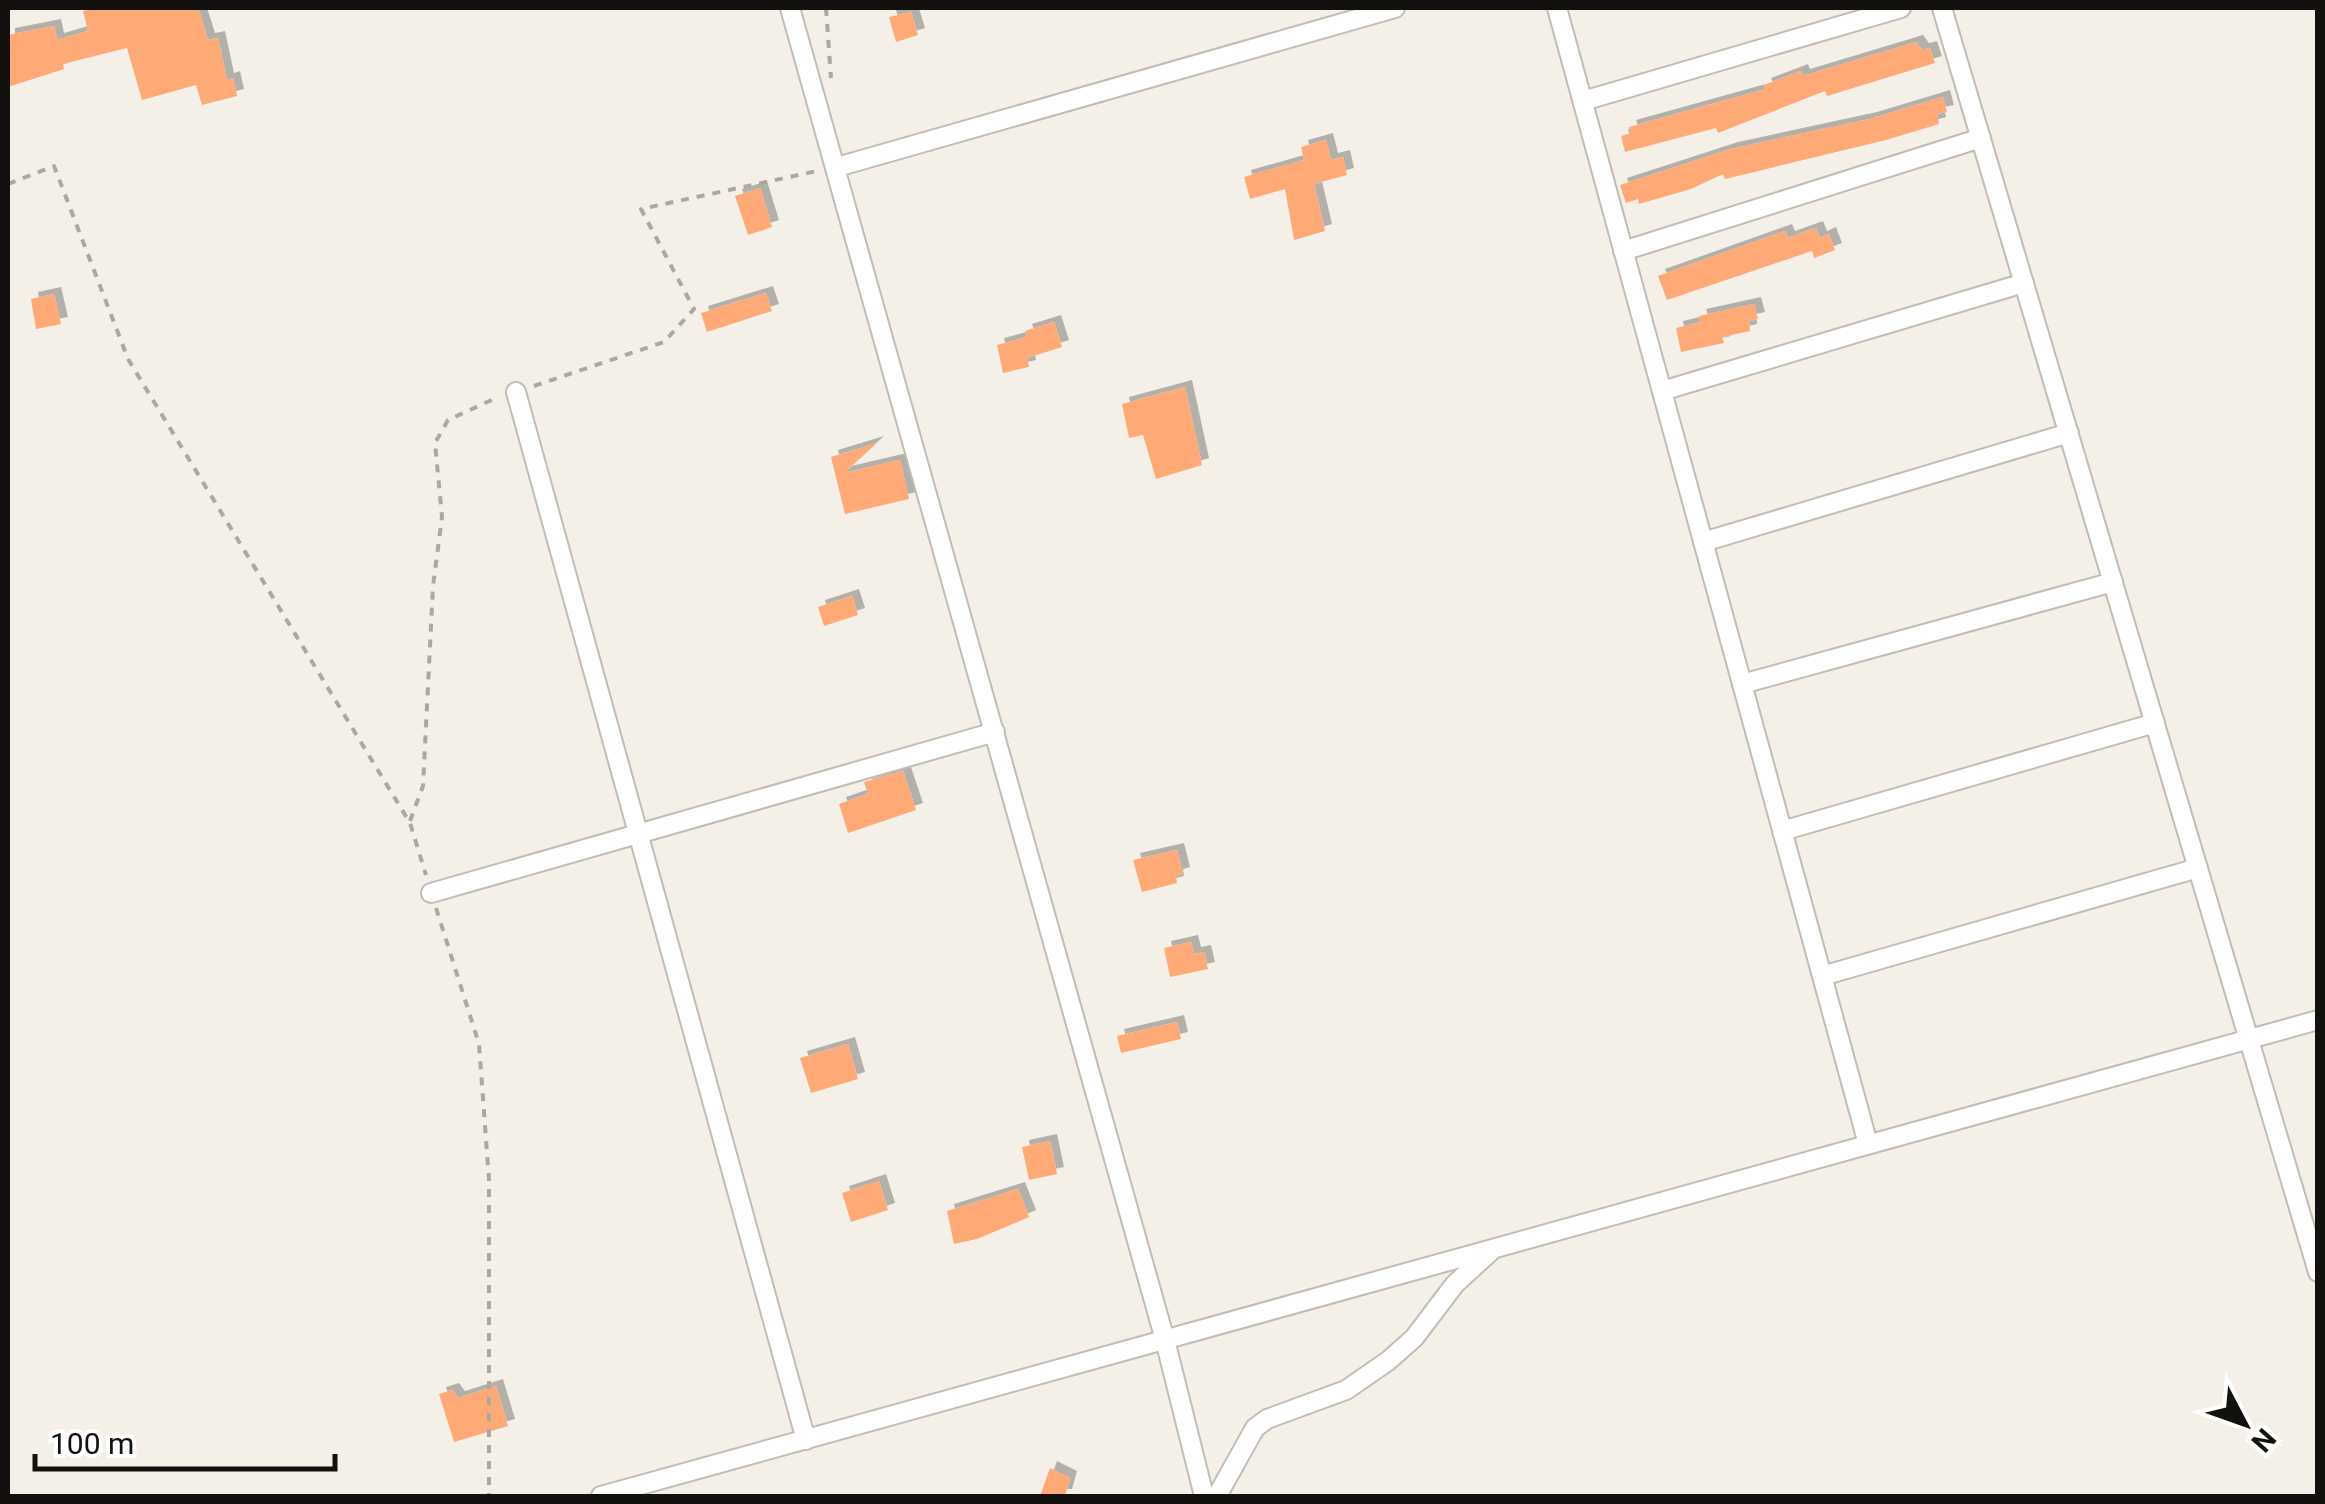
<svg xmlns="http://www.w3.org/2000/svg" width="2325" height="1504" font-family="Roboto,sans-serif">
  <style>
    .building { fill: #ffa976; filter: url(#shadow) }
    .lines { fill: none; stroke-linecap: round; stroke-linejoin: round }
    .minor-casing { stroke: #c1bdb5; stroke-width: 22 }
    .path { stroke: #aba8a1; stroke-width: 4; stroke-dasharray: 8 8; stroke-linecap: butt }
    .minor { stroke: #fff; stroke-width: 18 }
  </style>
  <defs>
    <filter id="shadow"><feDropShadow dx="7" dy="-7" stdDeviation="0" flood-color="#0004"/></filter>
  </defs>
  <rect width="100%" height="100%" fill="#f4f0e8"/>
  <g class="building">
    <path d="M97,8H198L208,40L218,38L227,80L233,78L237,96L202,105L196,85L142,100L127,48L63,64L64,69L8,87V35L54,26L57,40L88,31L83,11Z"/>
    <path d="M911,12L918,35L896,42L889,17Z"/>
    <path d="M1916,42L1922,50L1930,48L1935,63L1827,96L1825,91L1718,133L1716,128L1625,152L1621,136L1631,133L1629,127L1766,89L1764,85L1801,71L1803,76Z"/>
    <path d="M1943,97L1947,112L1937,114L1939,124L1886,140L1725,179L1723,174L1691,189L1639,204L1638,199L1626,203L1620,185L1731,149L1870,119Z"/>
    <path d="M1326,140L1331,160L1343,157L1347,175L1314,184L1325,231L1294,240L1285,189L1250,199L1244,177L1304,160L1301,147Z"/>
    <path d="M760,188L772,227L748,235L735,196Z"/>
    <path d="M1816,228L1820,238L1829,234L1835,250L1814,258L1812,251L1667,300L1658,276L1785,231L1788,238Z"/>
    <path d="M766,293L772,311L707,332L701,313Z"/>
    <path d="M54,294L61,324L36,329L31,299Z"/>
    <path d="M1754,304L1758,319L1749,321L1750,331L1722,337L1724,343L1681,352L1676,328L1701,322L1699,316Z"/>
    <path d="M1054,322L1062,347L1027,358L1029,367L1003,373L997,345L1027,337L1025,331Z"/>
    <path d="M1185,387L1202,465L1156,479L1143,435L1129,438L1122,404Z"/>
    <path d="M877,443L844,473L900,460L909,499L845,514L831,457Z"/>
    <path d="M852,596L858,615L824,626L818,607Z"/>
    <path d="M903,771L916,810L848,833L839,804L868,794L864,782Z"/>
    <path d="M1177,850L1183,874L1176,876L1177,883L1142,892L1133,860Z"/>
    <path d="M1191,942L1194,954L1204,952L1208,969L1170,977L1164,948Z"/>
    <path d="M1177,1022L1181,1039L1121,1053L1117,1036Z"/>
    <path d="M848,1044L858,1079L811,1093L800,1058Z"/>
    <path d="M1050,1141L1057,1174L1029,1180L1022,1147Z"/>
    <path d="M879,1181L888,1210L851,1222L842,1193Z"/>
    <path d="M1018,1189L1029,1217L977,1239L954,1244L947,1211Z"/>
    <path d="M496,1386L508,1426L454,1442L439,1394L452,1390L458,1398Z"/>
    <path d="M1050,1468L1070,1478L1065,1496H1040Z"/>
  </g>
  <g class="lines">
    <defs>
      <g id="minor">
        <path d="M790,8L1165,1340L1204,1496"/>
        <path d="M1557,8L1868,1144"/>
        <path d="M1942,8L2318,1272"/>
        <path d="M1583,101L1901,8"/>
        <path d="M837,167L1395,8"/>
        <path d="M1623,251L1981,138"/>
        <path d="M1662,391L2024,283"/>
        <path d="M516,392L806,1440"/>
        <path d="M1703,542L2069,433"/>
        <path d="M1742,684L2113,582"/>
        <path d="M1782,831L2155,723"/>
        <path d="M431,893L995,732"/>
        <path d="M1822,976L2198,868"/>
        <path d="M601,1496L2318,1020"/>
        <path d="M1217,1496L1255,1428L1267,1419L1346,1390L1388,1361L1414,1338L1455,1284L1490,1252"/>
      </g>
    </defs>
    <use href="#minor" class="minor-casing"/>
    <g class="path">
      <path d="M826,8L831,78"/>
      <path d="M8,184L54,166L128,359L410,823L426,875"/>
      <path d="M534,386L664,342L694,309L641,209L817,171"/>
      <path d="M410,821L423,786L433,586L442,517L435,443L448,420L496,398"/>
      <path d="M436,908L479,1044L489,1180V1496"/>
    </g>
    <use href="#minor" class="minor"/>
  </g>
  <rect width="2325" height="1504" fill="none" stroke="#12110e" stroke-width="20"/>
  <g transform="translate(2245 1424) rotate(131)" stroke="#ffffff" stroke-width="8" paint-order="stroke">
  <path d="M0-8L18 38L0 25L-18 38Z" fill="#12110e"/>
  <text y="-15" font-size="28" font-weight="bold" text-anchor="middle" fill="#12110e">N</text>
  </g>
  <path d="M35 1454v15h300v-15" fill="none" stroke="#12110e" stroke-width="5"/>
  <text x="50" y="1454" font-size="30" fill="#12110e" stroke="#ffffff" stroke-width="8" paint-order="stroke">100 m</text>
</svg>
